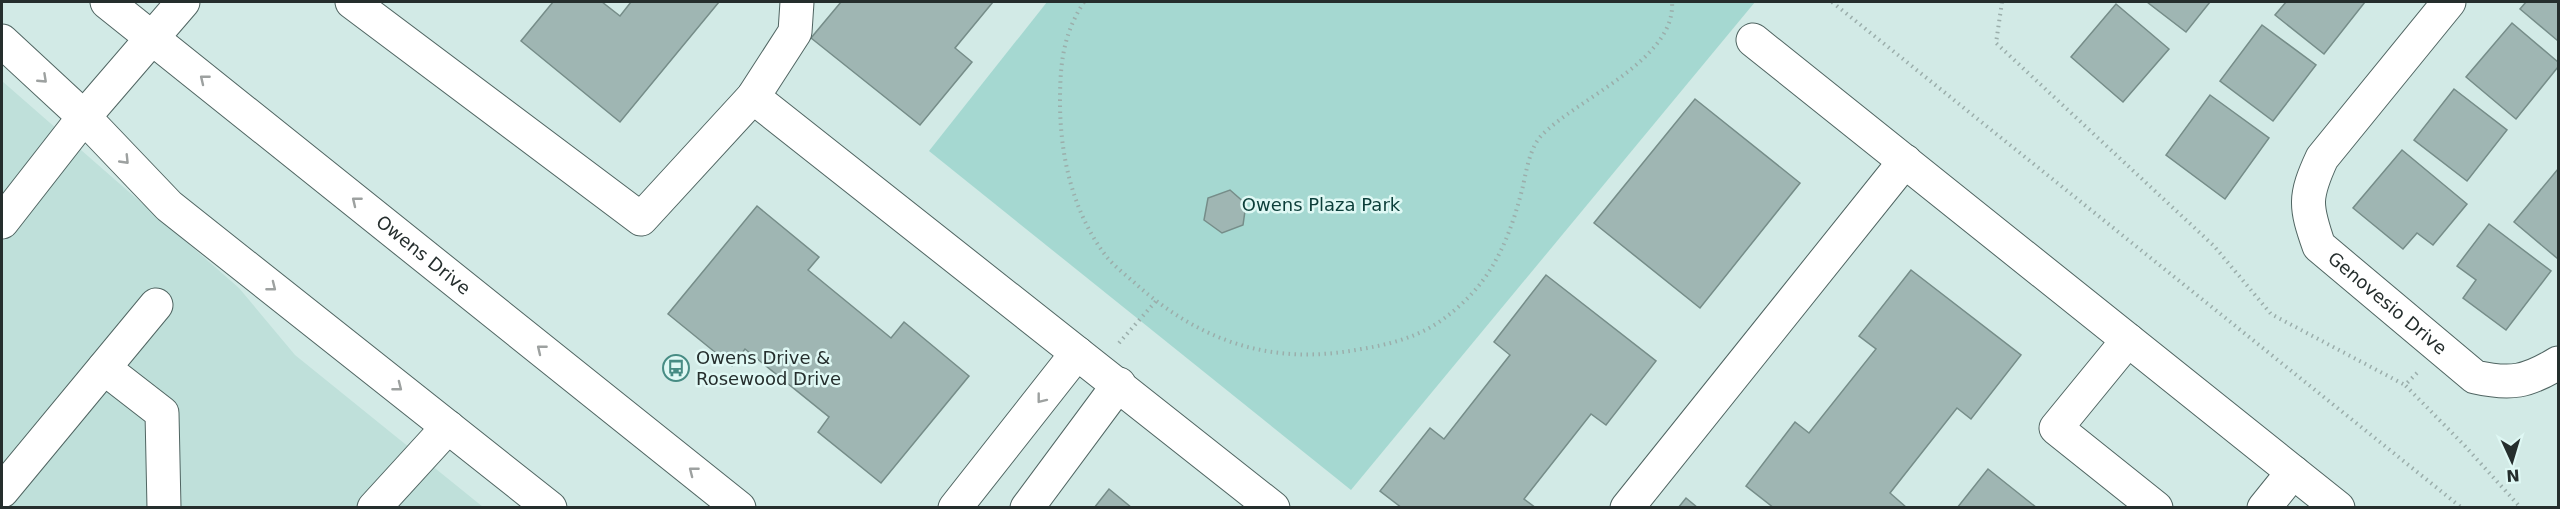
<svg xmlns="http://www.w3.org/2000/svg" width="2560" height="509" font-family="'DejaVu Sans',sans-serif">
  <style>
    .built { fill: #bfe0da }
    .green { fill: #a5d8d1 }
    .building { fill: #9fb6b3; stroke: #768d89; stroke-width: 1.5 }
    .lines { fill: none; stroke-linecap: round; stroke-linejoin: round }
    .minor-casing { stroke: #506562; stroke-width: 35 }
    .path { stroke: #9baeab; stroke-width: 4; stroke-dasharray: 1.5 4.5; stroke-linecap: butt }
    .minor { stroke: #fff; stroke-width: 33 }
    .oneway { stroke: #9da1a0 }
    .labels { text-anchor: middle; stroke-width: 5; stroke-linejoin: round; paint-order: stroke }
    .park-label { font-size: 18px; fill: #0b3e39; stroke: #dff8f4 }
    .street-label { font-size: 18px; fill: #252e2d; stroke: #dff8f4 }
    .poi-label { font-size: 18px; fill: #252e2d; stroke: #dff8f4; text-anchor: start }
  </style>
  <rect width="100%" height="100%" fill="#d2eae6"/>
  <path class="built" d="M2,81L239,288L295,355L483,507H2Z"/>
  <path class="green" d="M1047,2H1755L1351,490L929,151Z"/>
  <g class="building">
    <path d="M553,2H602L620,16L631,2H719L620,122L521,41Z"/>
    <path d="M841,2H993L955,48L972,62L920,125L811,38Z"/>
    <path d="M2147,2H2210L2186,32Z"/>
    <path d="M2286,2H2365L2324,54L2275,15Z"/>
    <path d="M2526,2H2558V41L2520,9Z"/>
    <path d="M2116,4L2169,49L2123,102L2071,57Z"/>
    <path d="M2512,23L2558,62V67L2516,119L2466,77Z"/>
    <path d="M2262,25L2316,65L2273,121L2220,81Z"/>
    <path d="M2454,89L2507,130L2467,181L2414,140Z"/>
    <path d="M2210,95L2269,138L2225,199L2166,155Z"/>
    <path d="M1695,99L1800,183L1700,308L1594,223Z"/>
    <path d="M2402,150L2467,204L2433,245L2417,233L2403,249L2353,208Z"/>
    <path d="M2558,169V259L2514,222Z"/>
    <path d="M1230,190L1246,204L1243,225L1222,233L1204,220L1208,198Z"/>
    <path d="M757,206L819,257L808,270L891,338L904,322L969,376L881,483L818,432L829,417L745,349L732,366L668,314Z"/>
    <path d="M2489,224L2551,271L2506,330L2463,298L2476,280L2457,266Z"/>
    <path d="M1911,270L2021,355L1971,419L1957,408L1890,493L1907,508H1774L1746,486L1795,422L1809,433L1876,349L1859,336Z"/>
    <path d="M1546,275L1656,361L1606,425L1591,414L1524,499L1536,508H1402L1380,491L1430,428L1444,439L1510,355L1494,342Z"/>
    <path d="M1988,469L2037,508H1957Z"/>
    <path d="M1109,489L1132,508H1094Z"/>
    <path d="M1686,498L1698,508H1678Z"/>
  </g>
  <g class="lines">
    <defs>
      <g id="minor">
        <path id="s1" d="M107,2L739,508"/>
        <path d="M352,2L641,219L753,97L795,32L797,2"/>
        <path id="s2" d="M2449,2L2322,158C2304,197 2305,206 2319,246L2475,377C2511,385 2527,382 2558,363"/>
        <path d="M1753,40L2338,508"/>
        <path d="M2,41L84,117L169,206L550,508"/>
        <path d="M753,97L1273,508"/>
        <path d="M2,222L84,117L183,2"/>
        <path d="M2128,340L2056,428L2156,508"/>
        <path d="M104,368L162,413L164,508"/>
        <path d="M2,491L156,305"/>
        <path d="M374,508L448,427"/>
        <path d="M955,508L1077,353"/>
        <path d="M1027,508L1119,384"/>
        <path d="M1627,508L1905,161"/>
        <path d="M2264,508L2293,472"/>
      </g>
    </defs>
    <use href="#minor" class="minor-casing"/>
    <g class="path">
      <path d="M1084,2C1063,34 1060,64 1060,102C1060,154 1072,209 1103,252C1112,265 1126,275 1137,285C1203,343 1274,366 1361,349C1387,345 1414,338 1436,324C1487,290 1507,248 1522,190C1526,174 1529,149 1541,136C1576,99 1676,60 1672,2"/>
      <path d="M1832,2L2462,508"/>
      <path d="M2002,2L1996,43L2214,246L2271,314L2405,385"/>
      <path d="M1119,343L1156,301"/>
      <path d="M2417,373L2405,385L2464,445L2521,508"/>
    </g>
    <use href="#minor" class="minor"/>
  </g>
  <defs><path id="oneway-chevron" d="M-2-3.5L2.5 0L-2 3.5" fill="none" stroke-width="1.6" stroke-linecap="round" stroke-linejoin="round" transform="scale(1.5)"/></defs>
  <g class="oneway">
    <use href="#oneway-chevron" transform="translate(43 79) rotate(43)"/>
    <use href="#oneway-chevron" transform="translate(204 79) rotate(-141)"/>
    <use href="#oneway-chevron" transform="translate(125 160) rotate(46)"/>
    <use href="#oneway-chevron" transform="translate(356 201) rotate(-141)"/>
    <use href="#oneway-chevron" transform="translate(272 287) rotate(38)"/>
    <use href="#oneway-chevron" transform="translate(541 349) rotate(-141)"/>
    <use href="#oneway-chevron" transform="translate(398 387) rotate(38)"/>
    <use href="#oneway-chevron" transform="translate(1041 399) rotate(128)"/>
    <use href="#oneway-chevron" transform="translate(693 471) rotate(-142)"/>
  </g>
  <defs>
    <symbol id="bus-ring" viewBox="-11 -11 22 22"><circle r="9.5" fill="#dff8f4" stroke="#478c84" stroke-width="1.5"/><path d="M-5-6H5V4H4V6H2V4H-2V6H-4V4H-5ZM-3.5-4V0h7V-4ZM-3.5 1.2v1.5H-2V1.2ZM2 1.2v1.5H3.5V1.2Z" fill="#478c84"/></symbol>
  </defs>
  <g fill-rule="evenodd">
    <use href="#bus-ring" x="661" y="353" width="30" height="30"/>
  </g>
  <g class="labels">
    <g class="park-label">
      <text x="1321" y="211">Owens Plaza Park</text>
    </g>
    <g class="street-label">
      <text dy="6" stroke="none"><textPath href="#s1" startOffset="405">Owens Drive</textPath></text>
      <text dy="6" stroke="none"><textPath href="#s2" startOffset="382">Genovesio Drive</textPath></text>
    </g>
    <g class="poi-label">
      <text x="696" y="364">Owens Drive &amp;<tspan x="696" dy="21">Rosewood Drive</tspan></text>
    </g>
  </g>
  <rect width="2560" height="509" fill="none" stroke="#252e2d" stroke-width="6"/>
  <g transform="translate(2512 461) rotate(176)" stroke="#dff8f4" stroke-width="4.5" paint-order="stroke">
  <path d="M0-4.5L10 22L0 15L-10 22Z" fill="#252e2d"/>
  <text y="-9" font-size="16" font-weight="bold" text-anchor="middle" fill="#252e2d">N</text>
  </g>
</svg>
